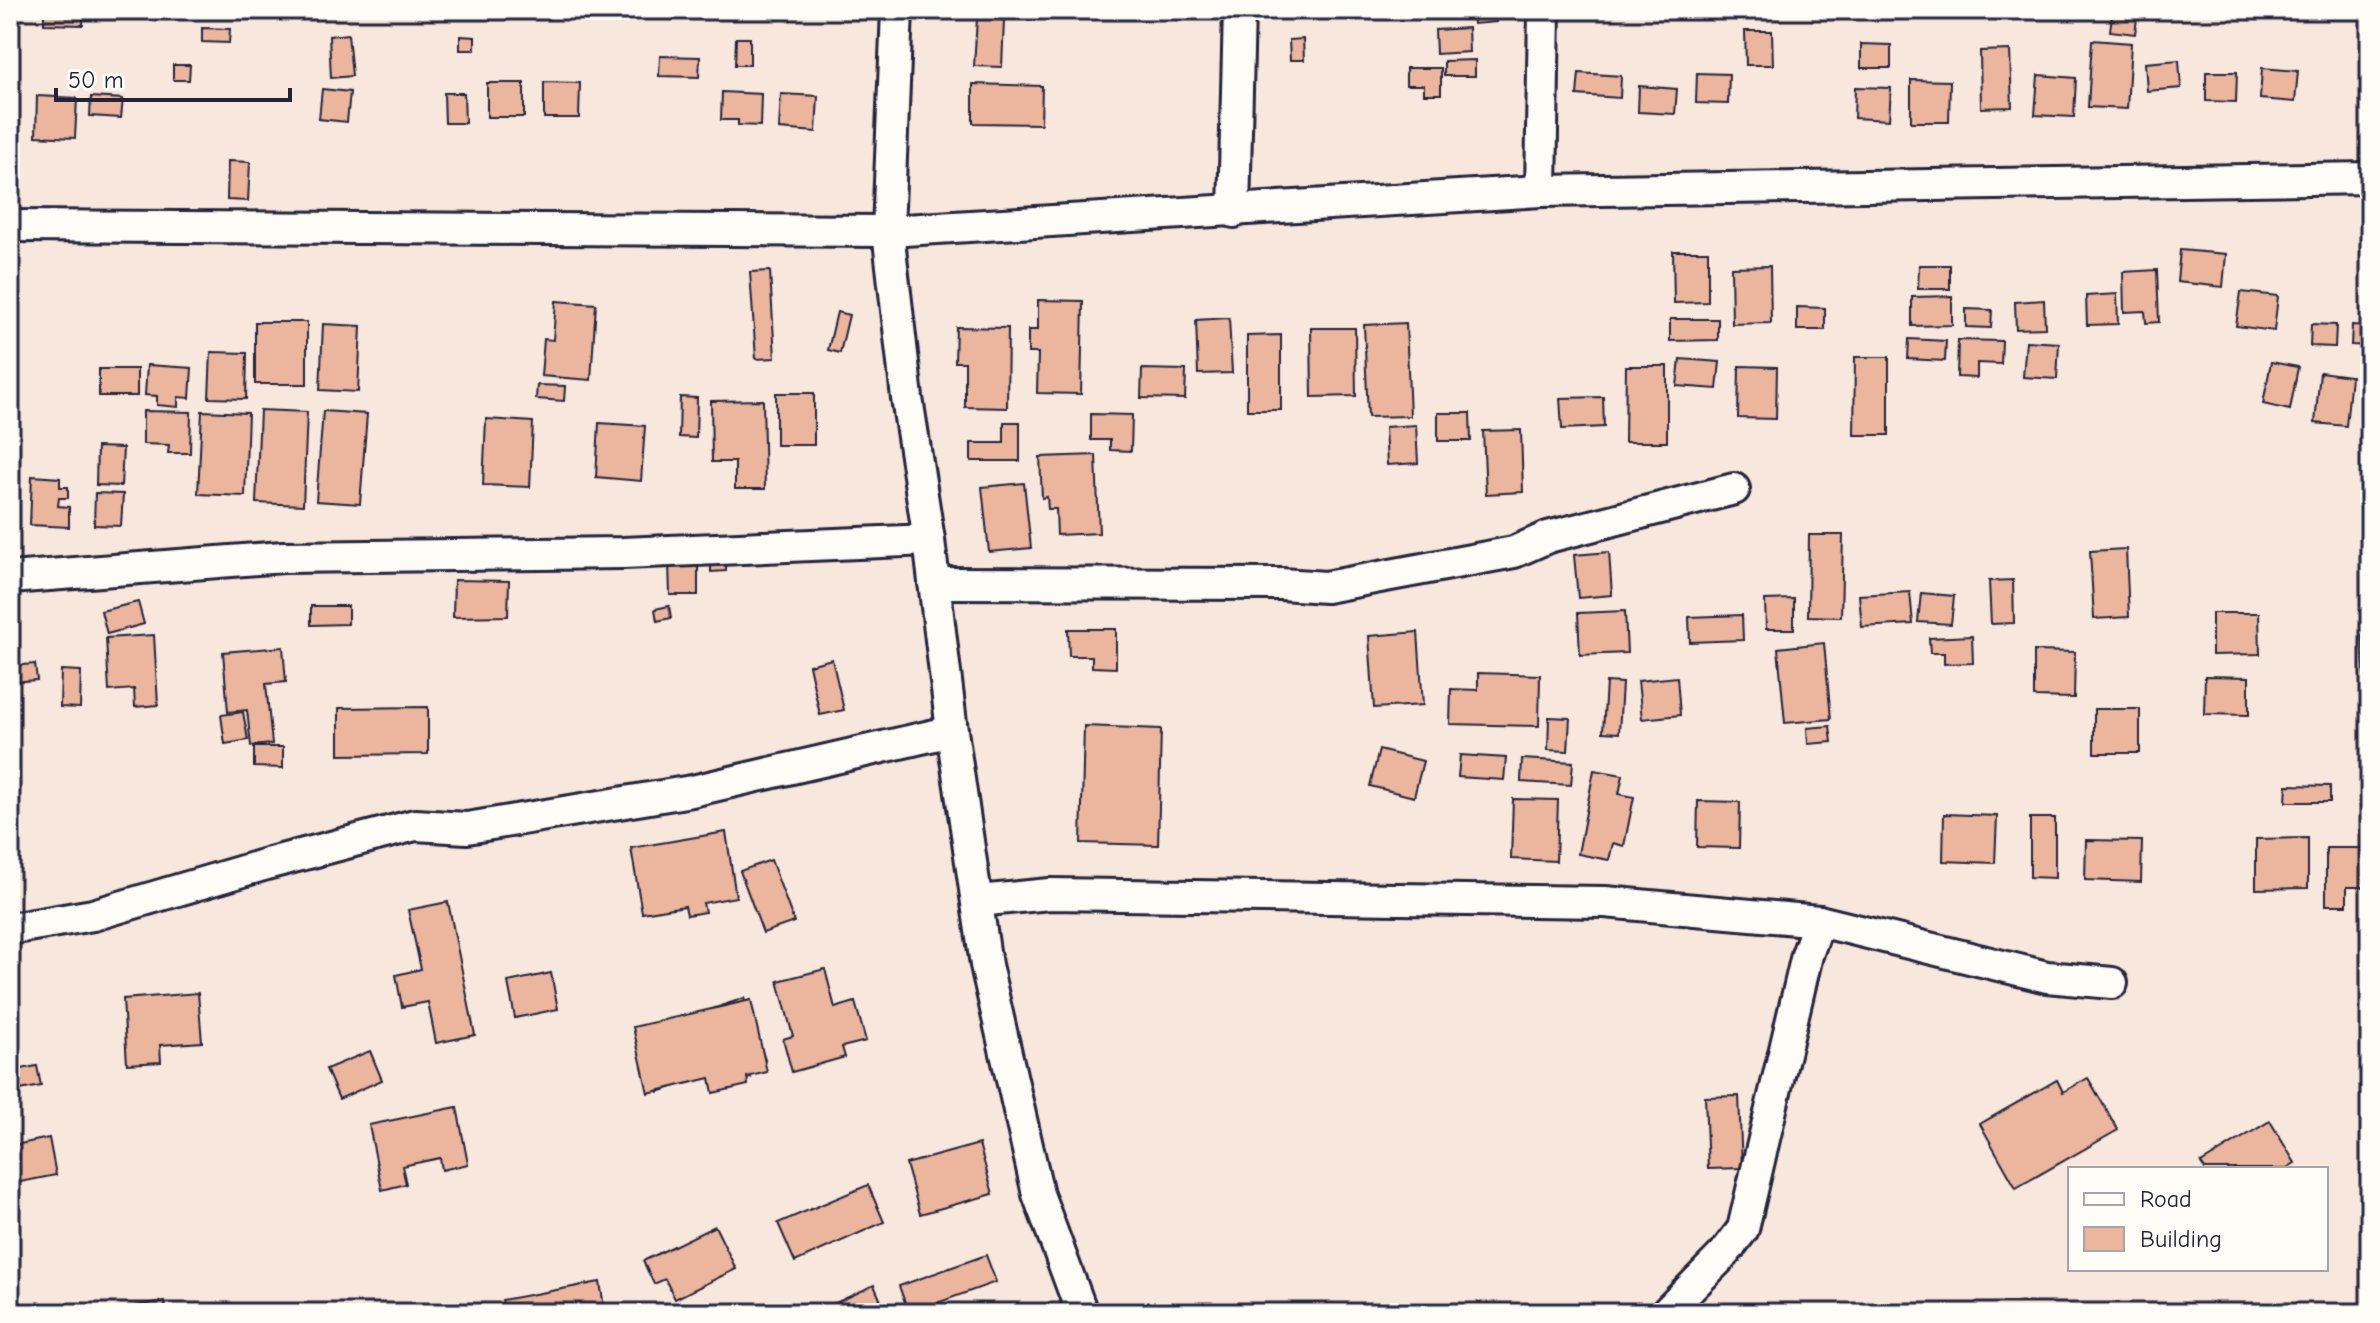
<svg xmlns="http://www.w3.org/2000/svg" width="2380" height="1323" font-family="'Comic Neue',sans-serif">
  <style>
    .building { fill: #ebb59e; stroke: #22223b; stroke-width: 2 }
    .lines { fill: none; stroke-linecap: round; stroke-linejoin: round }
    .street-casing { stroke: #22223b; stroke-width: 36 }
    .street { stroke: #fdfcf7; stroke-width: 30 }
  </style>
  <rect width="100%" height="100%" fill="#f8e7dc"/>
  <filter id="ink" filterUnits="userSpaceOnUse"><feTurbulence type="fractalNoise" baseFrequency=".0125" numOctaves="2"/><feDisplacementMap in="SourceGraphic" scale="16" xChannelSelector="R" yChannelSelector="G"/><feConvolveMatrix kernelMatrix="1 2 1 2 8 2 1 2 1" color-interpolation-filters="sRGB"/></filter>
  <g filter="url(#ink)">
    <g class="building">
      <path d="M44,10H83V25L44,24Z"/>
      <path d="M1286,10H1320V13L1286,14Z"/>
      <path d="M1472,10H1495L1496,22L1473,24Z"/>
      <path d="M1747,10H1773V17L1747,18Z"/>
      <path d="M2112,15L2137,18L2135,34L2110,31Z"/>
      <path d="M977,18L1004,20L1002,67L974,66Z"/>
      <path d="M202,28L230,29L229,43L202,42Z"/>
      <path d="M1468,28L1469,52L1436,54L1435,30Z"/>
      <path d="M1745,31H1772L1773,65H1746Z"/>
      <path d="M348,34L352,76L331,78L329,36Z"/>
      <path d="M460,36L475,37V50H460Z"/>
      <path d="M736,38H750V65H735Z"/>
      <path d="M1303,39L1304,60H1290L1289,40Z"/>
      <path d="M2092,40L2131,43L2127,109L2088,107Z"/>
      <path d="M1861,44L1891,45V68H1861Z"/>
      <path d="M2010,50L2012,107L1981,108L1980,51Z"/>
      <path d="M660,56L700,57L699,77L659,76Z"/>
      <path d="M1475,60V76H1444V61Z"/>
      <path d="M2179,60L2181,88L2147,91L2145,63Z"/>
      <path d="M173,65H190L189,80H173Z"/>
      <path d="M1406,68H1441V94H1424V85H1406Z"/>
      <path d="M2262,68L2298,71L2295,102L2260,99Z"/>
      <path d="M2206,72H2237L2236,102L2206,101Z"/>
      <path d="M1579,73L1621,76L1620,98L1577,95Z"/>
      <path d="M1697,73L1729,74L1728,104L1696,103Z"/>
      <path d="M2038,75L2076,78L2074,117L2035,115Z"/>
      <path d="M1911,80L1950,81L1949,122H1911Z"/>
      <path d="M544,82L580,83L579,118H544Z"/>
      <rect x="487" y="83" width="37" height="34"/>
      <path d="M973,84L1042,86L1041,124L973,123Z"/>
      <path d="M1639,86L1677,89L1675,114L1638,112Z"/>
      <path d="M1855,87L1891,88L1889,120L1854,118Z"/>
      <path d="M322,89L350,92L347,122L319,119Z"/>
      <path d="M722,92L761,94L760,126L738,125V120H721Z"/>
      <path d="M444,93H464L465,123H445Z"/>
      <path d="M781,94L818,96L816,132L779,129Z"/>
      <path d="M37,96L77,98L75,138L36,136Z"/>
      <path d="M91,97L123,99L121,118L90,116Z"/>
      <path d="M228,161L250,162L248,201L227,200Z"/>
      <path d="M2180,250L2226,254L2223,287L2177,282Z"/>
      <path d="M1673,251H1708V302L1674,303Z"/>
      <path d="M1919,265H1950V289H1918Z"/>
      <path d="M1770,266L1771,323L1732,324L1731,267Z"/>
      <path d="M2157,270L2159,322L2146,323L2145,311L2124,312L2123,272Z"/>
      <path d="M770,271L775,358L756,359L750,272Z"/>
      <path d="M2241,292L2278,296L2274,331L2236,326Z"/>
      <path d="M2117,294L2118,324L2087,325L2086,296Z"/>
      <path d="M1952,296V325L1912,326V297Z"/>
      <path d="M1038,300L1083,301L1081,394L1037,393L1038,353H1028V330H1038Z"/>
      <path d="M2044,300L2045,328L2016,329L2015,302Z"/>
      <path d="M556,301L596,304L591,380L541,376L544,339L553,340Z"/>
      <path d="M1797,307L1825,308V330H1797Z"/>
      <path d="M1966,309L1992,310L1991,328L1966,327Z"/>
      <path d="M837,312L849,315L840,353L828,350Z"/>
      <path d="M1229,318L1232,373L1198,374L1196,320Z"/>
      <path d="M1670,319H1718V340L1670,341Z"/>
      <rect x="255" y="322" width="52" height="62"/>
      <path d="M1406,323L1410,416L1368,417L1364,325Z"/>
      <path d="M323,324L361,326L358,392L320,390Z"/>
      <path d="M2311,324L2336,325L2335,347L2310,346Z"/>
      <path d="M2352,325L2370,326V346L2351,345Z"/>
      <path d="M956,327L1008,328L1007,408L965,407V362H955Z"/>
      <path d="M1311,328H1355L1356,396L1312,397Z"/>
      <path d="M1281,335V410H1247V336Z"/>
      <path d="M1909,339L1946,341L1945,361L1908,359Z"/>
      <path d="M1958,340L2002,341L2001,364L1977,363V378L1957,377Z"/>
      <path d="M2026,341L2059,343L2057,379L2023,377Z"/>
      <path d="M211,352L247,353L246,399L209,398Z"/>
      <path d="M1855,357H1889V435H1854Z"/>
      <path d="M1680,359L1720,362L1717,389L1677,386Z"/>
      <path d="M2271,362L2298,367L2290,410L2263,404Z"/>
      <path d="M147,365L192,368L190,398L178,397V407L157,405V396L145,395Z"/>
      <path d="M1626,366H1667V442H1625Z"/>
      <path d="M1739,366L1777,367L1776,419L1738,418Z"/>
      <rect x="99" y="369" width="38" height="27"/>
      <path d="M1142,369L1186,370L1185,399L1141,398Z"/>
      <path d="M2320,372L2351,376L2346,426L2315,423Z"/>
      <path d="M2365,375H2370V449H2361Z"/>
      <path d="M537,385L565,386L564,401L536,399Z"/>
      <rect x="776" y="393" width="38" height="52"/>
      <path d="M680,397L697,398L696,438L679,437Z"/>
      <path d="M1603,397L1604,427L1562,429L1560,398Z"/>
      <path d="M763,400L765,489H735V462H712L711,401Z"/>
      <path d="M260,410L307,412L303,505L256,503Z"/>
      <path d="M143,411L191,412L190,453H168L169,445L143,444Z"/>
      <path d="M202,411L248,413L245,496L198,494Z"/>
      <path d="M323,411L367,414L360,504L316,501Z"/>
      <path d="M1438,413H1470L1471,441H1438Z"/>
      <path d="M1091,414L1132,415L1131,451L1110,450V440H1091Z"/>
      <path d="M486,419L533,422L530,487L483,485Z"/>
      <path d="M1004,422H1020V461H971V443H1004Z"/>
      <path d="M599,423L645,426L641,481L596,477Z"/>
      <path d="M1416,425L1418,463L1387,465L1385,427Z"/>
      <path d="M1521,430L1523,492L1486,494L1483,431Z"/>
      <path d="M97,447L123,448L121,486L96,485Z"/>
      <path d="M1096,455L1099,533L1057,535L1056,509H1048L1047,497L1042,498L1040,457Z"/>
      <path d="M32,476L60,478V487H68V498H59L58,506L69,507V527L30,525Z"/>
      <path d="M1024,483L1031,548L989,552L982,487Z"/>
      <path d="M95,493L123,494L121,526L94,525Z"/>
      <path d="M1809,535H1843L1841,617L1808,616Z"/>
      <path d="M2126,549L2129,617L2094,619L2090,551Z"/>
      <path d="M1609,552L1612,595L1578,598L1574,555Z"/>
      <path d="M726,560V571L711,572V561Z"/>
      <path d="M669,563H698V595H670Z"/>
      <path d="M454,580L509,581L508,616L453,617Z"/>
      <path d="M2013,580L2014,623L1991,624L1989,581Z"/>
      <path d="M1910,592L1913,624L1862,627L1859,595Z"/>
      <path d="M1921,593L1954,596L1951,624L1918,622Z"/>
      <path d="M1794,599V629H1766L1765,600Z"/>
      <path d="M138,602L144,624L107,634L101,611Z"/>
      <path d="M311,606H348V624L311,625Z"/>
      <path d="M669,606L671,618L657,621L655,609Z"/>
      <path d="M1625,611L1627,653L1580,655L1578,613Z"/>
      <path d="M2212,613H2259L2260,654L2212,655Z"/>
      <path d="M1742,615L1743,640L1690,642L1689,617Z"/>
      <path d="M1068,629H1116V668L1092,667V656H1069Z"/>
      <path d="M1418,632L1423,705L1374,708L1369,636Z"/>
      <path d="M154,635L158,705L135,707L134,689L109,691L106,638Z"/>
      <path d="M1972,636L1973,663L1944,664V653H1930L1929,638Z"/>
      <path d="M2362,636H2370V675L2364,676Z"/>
      <path d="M1824,643L1831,719L1785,723L1778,648Z"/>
      <path d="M283,647L286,682L266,684L272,744L251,746L247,710L228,712L223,652Z"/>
      <path d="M2034,651L2075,652L2074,698L2034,697Z"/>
      <path d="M832,659L844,710L820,715L809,665Z"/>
      <path d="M35,664L37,680L10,682V666Z"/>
      <path d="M61,670L81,671L80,708L60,707Z"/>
      <path d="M1478,673L1540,675L1539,726L1450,724L1451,689L1478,690Z"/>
      <path d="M2205,676L2249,677V715L2204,714Z"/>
      <path d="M1677,677L1680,715L1642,719L1638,681Z"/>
      <path d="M1606,682L1622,683L1619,733L1603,732Z"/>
      <path d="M428,707V754L339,755V708Z"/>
      <rect x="2094" y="709" width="46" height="44"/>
      <path d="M243,712L248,740L225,744L221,715Z"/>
      <path d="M1549,717L1570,718L1568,751L1548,750Z"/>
      <path d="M1084,726L1161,729L1158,845L1081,843Z"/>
      <path d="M1830,726L1832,742L1808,744L1807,728Z"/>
      <path d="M254,747H283V768L254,767Z"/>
      <path d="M1379,750L1423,761L1414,797L1370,786Z"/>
      <path d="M1460,755L1506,758L1504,780L1458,777Z"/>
      <path d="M1522,759L1573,762L1571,785L1521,782Z"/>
      <path d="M1594,770L1623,775L1619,794L1634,797L1624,846L1613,843L1609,860L1578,854Z"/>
      <path d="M2287,785L2330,786V802H2286Z"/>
      <path d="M1513,799L1558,800L1556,861L1511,859Z"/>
      <path d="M1698,801L1740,802L1739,848L1697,847Z"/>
      <path d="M1944,814L1997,816L1995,863L1943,861Z"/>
      <path d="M2030,818H2055V878L2030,877Z"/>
      <path d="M726,832L736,897L703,903L705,912L687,915L685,906L642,913L631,848Z"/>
      <path d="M2308,838V888L2256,889V839Z"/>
      <path d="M2086,840L2142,841L2141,882L2085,880Z"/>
      <path d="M2364,845H2370V887H2347V905H2326V848H2364Z"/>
      <path d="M771,860L794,922L763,933L740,871Z"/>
      <path d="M448,902L475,1035L436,1043L428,1002L402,1007L396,975L421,969L408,910Z"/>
      <path d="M825,969L835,1008L855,1002L866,1041L842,1047L845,1057L792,1072L783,1039L793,1036L778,981Z"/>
      <path d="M551,973L558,1009L515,1018L508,982Z"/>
      <path d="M198,993L202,1042L160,1045L161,1062L127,1064L123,999Z"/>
      <path d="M744,998L765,1060L747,1067L751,1078L715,1090L710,1074L658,1092L638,1035Z"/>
      <path d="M751,1000L767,1072L747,1077L748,1085L713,1093L710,1078L648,1093L633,1027Z"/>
      <path d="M370,1051L382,1080L339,1099L326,1069Z"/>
      <path d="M37,1066L41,1086L20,1090L16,1070Z"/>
      <path d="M2088,1078L2118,1130L2016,1188L1980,1124L2057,1080L2063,1092Z"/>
      <path d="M1739,1096L1742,1168L1708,1169L1705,1097Z"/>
      <path d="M457,1107L468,1164L442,1170L440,1158L402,1166L406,1184L382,1190L369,1125Z"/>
      <path d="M2270,1121L2295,1163L2285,1169H2205L2201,1163Z"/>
      <path d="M49,1138L56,1175L10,1184V1146Z"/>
      <path d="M979,1144L993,1194L920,1214L906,1164Z"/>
      <path d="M868,1185L884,1222L795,1262L778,1223Z"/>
      <path d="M715,1226L736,1269L675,1299L665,1279L654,1284L643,1261Z"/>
      <path d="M986,1255L996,1282L909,1313L899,1286Z"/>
      <path d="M600,1282L605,1313H505L502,1300Z"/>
      <path d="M874,1285L886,1313H814Z"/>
      <path d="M164,1301L166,1313H129L128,1307Z"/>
    </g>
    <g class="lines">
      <defs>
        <g id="street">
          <path d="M897,10L888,231L907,398L929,540L952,731L986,965L1038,1194L1082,1313"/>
          <path d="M1541,191L1544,10"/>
          <path d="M1234,212L1239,10"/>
          <path d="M10,226L888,231L1541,191L2370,178"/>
          <path d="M10,578L283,557L623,553L929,540"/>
          <path d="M934,583L1281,584L1326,587L1514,552L1548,537L1734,489"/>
          <path d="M978,901L1050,894L1605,902L1819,921L2047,977L2112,983"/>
          <path d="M10,929L93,915L270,863L415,825L467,828L692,791L952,731"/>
          <path d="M1666,1313L1724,1254L1743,1229L1807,955L1819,921"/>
        </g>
      </defs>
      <use href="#street" class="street-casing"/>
      <use href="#street" class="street"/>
    </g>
  </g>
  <rect width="2380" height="1323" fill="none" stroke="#fdfcf7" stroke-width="40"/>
  <rect x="20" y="20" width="2340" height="1283" fill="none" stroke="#22223b" stroke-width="3" filter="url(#ink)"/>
  <rect x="2068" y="1167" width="260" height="104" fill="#fdfcf7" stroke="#a5a5ac" stroke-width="2"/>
  <rect x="2084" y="1193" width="40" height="12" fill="#fdfcf7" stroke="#a5a5ac" stroke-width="2"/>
  <text x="2140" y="1207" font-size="24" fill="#22223b">Road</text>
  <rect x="2084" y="1227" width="40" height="24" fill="#ebb59e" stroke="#a5a5ac" stroke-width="2"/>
  <text x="2140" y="1247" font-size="24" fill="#22223b">Building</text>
  <path d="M56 88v12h234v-12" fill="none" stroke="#22223b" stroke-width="4"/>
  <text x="68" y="88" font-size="24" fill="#22223b" stroke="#fdfcf7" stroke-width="6" paint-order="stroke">50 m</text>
</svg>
